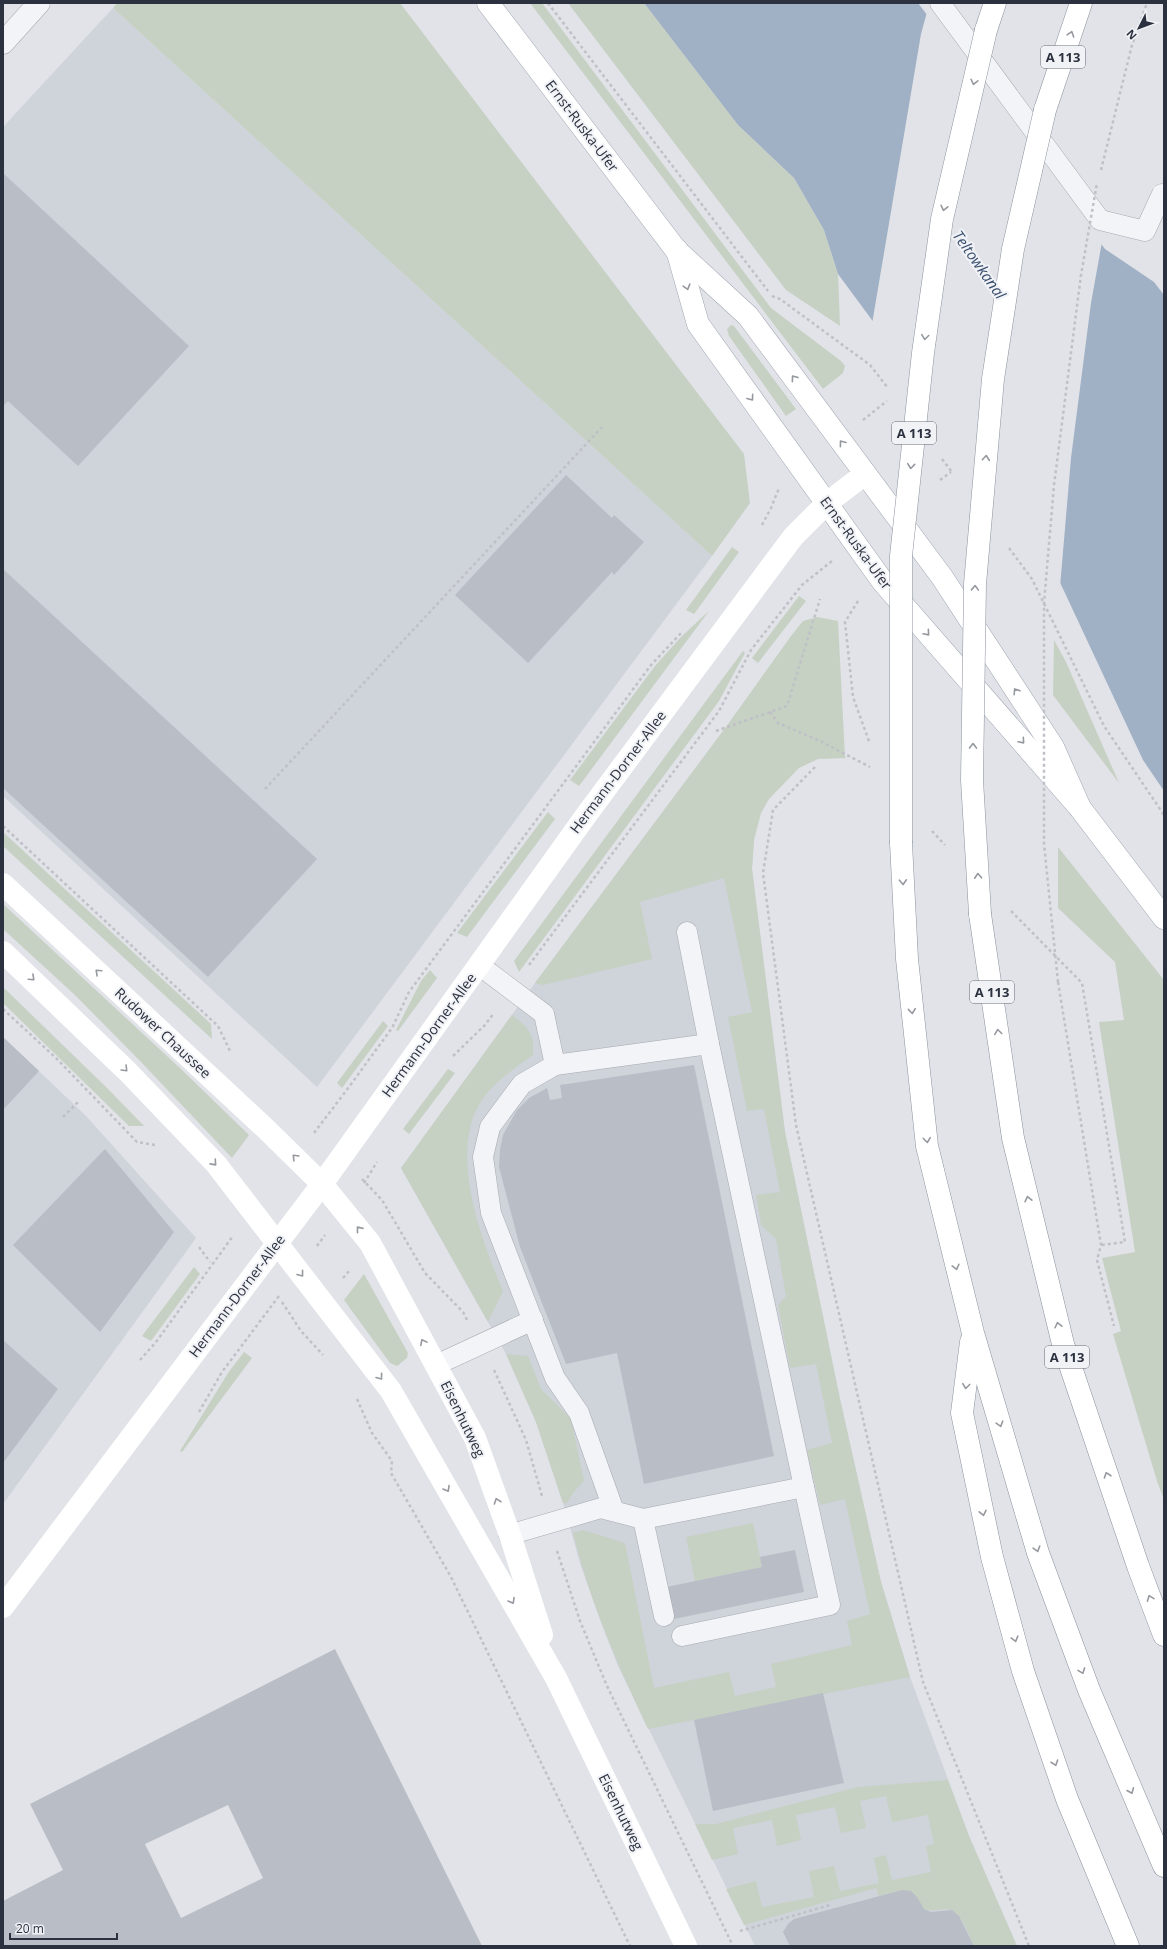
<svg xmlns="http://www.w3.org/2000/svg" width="1167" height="1949" font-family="'Open Sans',sans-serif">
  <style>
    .built { fill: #cfd3da }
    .green { fill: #c6d1c3 }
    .water { fill: #a0b0c5 }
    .pier { fill: #e1e3e8 }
    .building { fill: #b9bdc5; fill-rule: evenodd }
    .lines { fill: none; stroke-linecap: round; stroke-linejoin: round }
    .lane-casing { stroke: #a7aab2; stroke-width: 21 }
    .street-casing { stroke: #a7aab2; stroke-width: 23 }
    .primary-casing { stroke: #a2a7b3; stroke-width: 23 }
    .highway-casing { stroke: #8a919d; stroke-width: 23 }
    .path { stroke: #bfc1c7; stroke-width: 2.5; stroke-dasharray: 3 3; stroke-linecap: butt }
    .lane { stroke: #f3f4f7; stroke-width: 20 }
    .street { stroke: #f3f4f7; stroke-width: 22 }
    .secondary { stroke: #fff; stroke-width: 22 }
    .primary { stroke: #fff; stroke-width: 22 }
    .highway { stroke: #fff; stroke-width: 22 }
    .highway-bridge-casing { stroke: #8a919d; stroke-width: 23; stroke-linecap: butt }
    .path-bridge { stroke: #bfc1c7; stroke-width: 2.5; stroke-dasharray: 3 3; stroke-linecap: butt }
    .highway-bridge { stroke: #fff; stroke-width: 22 }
    .oneway { stroke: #95989e }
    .labels { text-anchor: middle; stroke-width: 4; stroke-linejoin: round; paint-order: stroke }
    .shield { fill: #f0f2f6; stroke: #666b75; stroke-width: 1 }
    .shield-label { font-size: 13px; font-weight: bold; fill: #2b313e }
    .street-label { font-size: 14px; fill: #2b313e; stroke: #f0f2f6 }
    .water-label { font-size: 15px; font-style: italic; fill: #394e6e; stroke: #f0f2f6 }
  </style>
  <rect width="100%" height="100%" fill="#e1e3e8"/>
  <g class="built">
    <path d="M113,8L712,556L317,1087L3,796V127Z"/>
    <path d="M723,731L754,840L752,869L785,1132L840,1399L881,1582L910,1677L969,1836L1017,1946H755L618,1666L600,1620L580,1563L563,1503L536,1422L506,1354L401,1168L535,983Z"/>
    <path d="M3,1037L85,1115L196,1238L3,1504Z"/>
  </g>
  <g class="green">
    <path d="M117,3H400L744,454L750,503L712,556L113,8Z"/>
    <path d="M530,3H542L771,308L841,361L845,366L843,373L823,389Z"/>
    <path d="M568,3H644L738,125L794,178L824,230L838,274L840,326L786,290Z"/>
    <path d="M731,325L734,326L796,409L786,416L729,336L727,329Z"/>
    <path d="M732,547L739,552L694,614L686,610Z"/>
    <path d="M799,596L806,601L758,663L752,658Z"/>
    <path d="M709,611L579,786L570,780L655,666L682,636Z"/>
    <path d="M817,617L838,621L845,757L847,758L818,759L799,768L769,799L761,813L754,840L752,869L785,1132L840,1399L881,1582L910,1677L648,1729C618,1665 590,1602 573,1533L583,1530L625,1543L654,1688L729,1672L735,1696L776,1687L771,1664L852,1645L847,1621L870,1614L845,1499L820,1505L807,1450L832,1443L816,1364L790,1368L778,1305L786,1296L776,1239L761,1225L756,1195L780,1192L764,1109L747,1111L728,1017L752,1012L724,878L640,902L652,959L543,985L535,983L723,731L791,636L803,621Z"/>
    <path d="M1054,640L1066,662L1119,783L1053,695Z"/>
    <path d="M743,651L745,653L719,701L519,972L514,961Z"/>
    <path d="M548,812L555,819L467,937L457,933Z"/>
    <path d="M3,832L211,1024L212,1039L3,846Z"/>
    <path d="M1058,847L1164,980V1500L1157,1481L1113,1334L1121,1331L1102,1258L1135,1252L1099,1022L1124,1020L1115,962L1058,908Z"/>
    <path d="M3,904L182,1070L249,1135L232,1158L143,1064L76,996L3,929Z"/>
    <path d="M430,970L437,978L398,1031L396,1030L421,981Z"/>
    <path d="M3,987L106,1087L144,1126H129L3,1003Z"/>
    <path d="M512,1015C528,1027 535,1034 533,1055C516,1067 496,1081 484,1097C446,1148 481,1239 503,1291L488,1322L401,1168Z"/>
    <path d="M383,1021L388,1026L342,1088L337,1083Z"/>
    <path d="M448,1069L455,1073L409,1134L403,1129Z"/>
    <path d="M194,1267L200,1274L151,1341L142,1336Z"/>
    <path d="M364,1274L408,1353L407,1358L397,1366L390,1363L344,1300Z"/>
    <path d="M244,1352L252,1358L182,1452L180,1451L228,1373Z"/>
    <path d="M506,1354L528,1356L541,1389L571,1419L584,1481L573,1493L567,1503H563L536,1422Z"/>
    <path d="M753,1523L762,1567L695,1581L686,1537Z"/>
    <path d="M948,1780L969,1836L1017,1946H974C968,1934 961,1909 946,1909C937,1909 932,1912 924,1909C911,1884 902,1890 879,1896L876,1888L744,1925L726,1889L756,1881L762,1907L814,1897L809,1871L834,1866L840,1891L879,1883L874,1858L886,1855L892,1880L931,1872L926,1846L934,1844L928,1815L892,1822L886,1796L860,1801L866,1828L841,1833L835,1807L796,1815L801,1840L777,1846L772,1820L733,1828L738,1854L712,1860L695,1824H716L858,1787Z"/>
  </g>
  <path class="water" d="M644,3H918L1105,249L1154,282L1164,295V791L1143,760L1050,561L838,274L824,230L794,178L738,125Z"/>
  <path class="pier" d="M927,12L1102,242L1091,303L1071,458L1060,587L1048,562L872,324L921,34Z"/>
  <g class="building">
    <path d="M3,173L189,346L78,466L8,401L3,406Z"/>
    <path d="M566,475L612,518L614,515L644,542L614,575L612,572L528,663L455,595Z"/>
    <path d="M3,569L317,859L208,977L3,788Z"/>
    <path d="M3,1037L39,1071L3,1110Z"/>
    <path d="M694,1065L774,1456L644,1484L617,1353L566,1364L520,1247L499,1167L500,1150L503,1135L517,1110L529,1098L547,1088L550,1100L562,1098L560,1085Z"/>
    <path d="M105,1149L174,1232L100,1332L13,1245Z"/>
    <path d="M3,1340L58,1389L3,1463Z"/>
    <path d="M795,1550L804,1592L674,1619L667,1587L762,1567L760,1557Z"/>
    <path d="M335,1649L482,1946H3V1901L63,1870L30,1804ZM228,1805L263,1878L181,1918L145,1844Z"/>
    <path d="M823,1693L844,1783L713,1811L694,1720Z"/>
    <path d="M902,1890L911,1891L917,1897L924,1909L931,1912L952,1910L959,1916L974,1946H790L783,1932L788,1924L794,1919Z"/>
  </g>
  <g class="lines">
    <defs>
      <g id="lane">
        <path d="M940,3L1100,220L1145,231L1162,194"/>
        <path d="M687,932L709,1044"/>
        <path d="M479,965L544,1014L555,1065L709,1044L804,1487L643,1519L601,1508L509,1535"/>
        <path d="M555,1065L522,1084L490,1127L483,1157L491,1213L555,1378L579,1413L614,1511"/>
        <path d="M436,1365L533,1320"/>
        <path d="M643,1519L664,1616"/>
        <path d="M682,1636L830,1605L804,1487"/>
      </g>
      <path id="street" d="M3,43L39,3"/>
      <g id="primary">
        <path d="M488,3L676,250L748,316L942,577L1053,747L1080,808"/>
        <path d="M677,250L698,324L883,582L1080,808L1164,918"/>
      </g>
      <g id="highway">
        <path d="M986,30L995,3"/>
        <path d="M1045,110L1081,3"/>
        <path d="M901,843L907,959L927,1146L973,1333L1038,1553L1089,1690L1164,1866"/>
        <path d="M980,914L1013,1138L1063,1344L1138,1566L1164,1635"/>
        <path d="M971,1342L962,1413L992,1557L1023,1671L1067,1799L1128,1946"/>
      </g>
    </defs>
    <use href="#lane" class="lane-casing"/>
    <use href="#street" class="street-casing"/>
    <use href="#primary" class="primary-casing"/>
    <use href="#highway" class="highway-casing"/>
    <g class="path">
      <path d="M548,3L768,291"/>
      <path d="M1101,170L1132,45L1147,3"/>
      <path d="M772,296L780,299L870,365L888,388"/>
      <path d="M863,420L887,401"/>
      <path d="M942,459L952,472"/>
      <path d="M940,480L951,472"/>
      <path d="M762,525L771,508L779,488"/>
      <path d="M1009,548L1032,579L1104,726L1164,815"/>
      <path d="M858,601L845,622L853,697L870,744"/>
      <path d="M770,712L778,723L820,741L870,767"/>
      <path d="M716,731L787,706L820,599"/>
      <path d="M815,767L773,810L763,873L796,1125L923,1682L1029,1946"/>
      <path d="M265,789L603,426"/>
      <path d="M3,826L218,1026L231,1053"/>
      <path d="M932,831L945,845"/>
      <path d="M1011,911L1082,983L1125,1242L1101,1245"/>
      <path d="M529,965L719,711L751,650L802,585L832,561"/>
      <path d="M1058,982L1101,1245L1097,1260L1114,1326"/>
      <path d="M3,1009L56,1058L137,1142L155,1145"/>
      <path d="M453,1056L485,1025L494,1013"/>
      <path d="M63,1117L80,1100"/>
      <path d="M314,1133L346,1091L392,1028L409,992L651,665L682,632"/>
      <path d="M362,1179L382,1200L425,1273L463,1312L467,1320"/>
      <path d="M364,1183L377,1162"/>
      <path d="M317,1246L325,1235"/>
      <path d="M199,1247L210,1262"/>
      <path d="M343,1278L350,1270"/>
      <path d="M282,1302L301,1331L323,1355"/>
      <path d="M140,1360L156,1342L233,1236"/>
      <path d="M494,1370L526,1440L542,1496"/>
      <path d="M357,1399L372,1433L392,1461L391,1473L451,1577L630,1946"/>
      <path d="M199,1412L222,1372L279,1296"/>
      <path d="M557,1551L580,1621L607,1686L733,1946"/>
      <path d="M740,1931L830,1905"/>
    </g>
    <use href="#lane" class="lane"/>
    <use href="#street" class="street"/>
    <g class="secondary">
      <path d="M3,884L266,1129L322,1184L370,1243L475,1438L511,1538L542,1635"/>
      <path d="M3,952L128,1072L216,1164L391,1391L556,1678L686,1946"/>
      <path d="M3,1607L322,1184L587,814L793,537L827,503L865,474"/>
    </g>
    <use href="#primary" class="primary"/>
    <use href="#highway" class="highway"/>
    <defs>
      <g id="highway-bridge">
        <path d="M901,843V556L923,353L942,219L986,30"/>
        <path d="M980,914L972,780L975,584L993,379L1013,249L1045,110"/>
      </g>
    </defs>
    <use href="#highway-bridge" class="highway-bridge-casing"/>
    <path class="path-bridge" d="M1058,982L1044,844V603L1054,485L1081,275L1097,183"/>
    <use href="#highway-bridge" class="highway-bridge"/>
  </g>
  <defs><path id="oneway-chevron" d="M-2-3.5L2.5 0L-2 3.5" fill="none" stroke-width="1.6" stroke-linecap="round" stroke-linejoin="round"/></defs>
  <g class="oneway">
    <use href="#oneway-chevron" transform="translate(1071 34) rotate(-72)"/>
    <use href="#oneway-chevron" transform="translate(974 82) rotate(103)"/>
    <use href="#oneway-chevron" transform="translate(944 208) rotate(103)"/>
    <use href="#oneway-chevron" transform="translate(687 287) rotate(74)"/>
    <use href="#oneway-chevron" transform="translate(925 337) rotate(98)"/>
    <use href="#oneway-chevron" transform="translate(794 378) rotate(-126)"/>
    <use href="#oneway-chevron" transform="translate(751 398) rotate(54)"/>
    <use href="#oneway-chevron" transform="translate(842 443) rotate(-127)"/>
    <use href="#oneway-chevron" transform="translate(986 458) rotate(-85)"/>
    <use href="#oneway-chevron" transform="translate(911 466) rotate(96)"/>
    <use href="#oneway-chevron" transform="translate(975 588) rotate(-88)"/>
    <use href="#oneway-chevron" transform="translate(927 633) rotate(49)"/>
    <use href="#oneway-chevron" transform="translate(1016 691) rotate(-123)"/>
    <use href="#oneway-chevron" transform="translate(1022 741) rotate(49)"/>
    <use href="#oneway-chevron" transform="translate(973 746) rotate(-89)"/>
    <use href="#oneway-chevron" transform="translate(978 876) rotate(-93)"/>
    <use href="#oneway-chevron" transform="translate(903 882) rotate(87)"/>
    <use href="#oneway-chevron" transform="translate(98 972) rotate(-137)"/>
    <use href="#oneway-chevron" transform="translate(32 978) rotate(43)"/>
    <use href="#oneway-chevron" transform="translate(912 1011) rotate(84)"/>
    <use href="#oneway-chevron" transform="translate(998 1032) rotate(-98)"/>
    <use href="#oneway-chevron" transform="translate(125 1069) rotate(45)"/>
    <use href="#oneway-chevron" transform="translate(927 1140) rotate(83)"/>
    <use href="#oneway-chevron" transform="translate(295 1157) rotate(-135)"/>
    <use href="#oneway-chevron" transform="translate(214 1163) rotate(48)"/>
    <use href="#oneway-chevron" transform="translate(1028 1199) rotate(-103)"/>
    <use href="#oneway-chevron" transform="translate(359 1229) rotate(-129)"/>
    <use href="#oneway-chevron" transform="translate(956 1267) rotate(76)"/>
    <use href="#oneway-chevron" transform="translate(301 1274) rotate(52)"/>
    <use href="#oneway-chevron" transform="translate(1058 1325) rotate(-103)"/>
    <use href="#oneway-chevron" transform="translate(423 1342) rotate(-118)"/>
    <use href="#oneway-chevron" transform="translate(380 1377) rotate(53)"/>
    <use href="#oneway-chevron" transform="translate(966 1386) rotate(97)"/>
    <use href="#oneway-chevron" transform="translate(1000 1424) rotate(73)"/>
    <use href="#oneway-chevron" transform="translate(1107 1475) rotate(-109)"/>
    <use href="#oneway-chevron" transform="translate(447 1489) rotate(60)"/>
    <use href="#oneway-chevron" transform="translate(497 1501) rotate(-109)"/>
    <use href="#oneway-chevron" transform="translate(983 1513) rotate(78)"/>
    <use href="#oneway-chevron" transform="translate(1037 1549) rotate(73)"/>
    <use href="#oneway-chevron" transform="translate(1150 1598) rotate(-111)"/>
    <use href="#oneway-chevron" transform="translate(512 1601) rotate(60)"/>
    <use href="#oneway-chevron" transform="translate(1015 1639) rotate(75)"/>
    <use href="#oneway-chevron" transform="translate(1082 1671) rotate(70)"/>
    <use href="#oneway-chevron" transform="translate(1055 1763) rotate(71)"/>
    <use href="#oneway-chevron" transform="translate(1131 1791) rotate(67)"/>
  </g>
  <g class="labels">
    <g class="shield">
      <rect x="1041" y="46" width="44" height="22" rx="3"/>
      <rect x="892" y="422" width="44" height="22" rx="3"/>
      <rect x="970" y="981" width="44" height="22" rx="3"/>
      <rect x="1045" y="1346" width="44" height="22" rx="3"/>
    </g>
    <g class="shield-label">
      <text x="1063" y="62">A 113</text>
      <text x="914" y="438">A 113</text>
      <text x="992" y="997">A 113</text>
      <text x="1067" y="1362">A 113</text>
    </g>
    <g class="street-label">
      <text transform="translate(582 126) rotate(53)" y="5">Ernst-Ruska-Ufer</text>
      <text transform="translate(856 543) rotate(54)" y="5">Ernst-Ruska-Ufer</text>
      <text transform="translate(618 772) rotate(-53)" y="5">Hermann-Dorner-Allee</text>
      <text transform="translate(163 1033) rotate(43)" y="5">Rudower Chaussee</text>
      <text transform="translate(429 1035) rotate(-54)" y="5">Hermann-Dorner-Allee</text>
      <text transform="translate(237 1296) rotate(-53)" y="5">Hermann-Dorner-Allee</text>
      <text transform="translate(463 1419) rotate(64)" y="5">Eisenhutweg</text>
      <text transform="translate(621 1812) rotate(64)" y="5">Eisenhutweg</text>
    </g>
    <g class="water-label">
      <text transform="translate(979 265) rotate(55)" y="5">Teltowkanal</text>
    </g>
  </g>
  <rect width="1167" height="1949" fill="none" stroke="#2b313e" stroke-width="8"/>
  <g transform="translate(1139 28) rotate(228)" stroke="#f0f2f6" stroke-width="3" paint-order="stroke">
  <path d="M0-3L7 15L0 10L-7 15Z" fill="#2b313e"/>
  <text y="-6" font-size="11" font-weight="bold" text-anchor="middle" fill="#2b313e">N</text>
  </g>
  <path d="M10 1933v6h107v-6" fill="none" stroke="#2b313e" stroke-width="2"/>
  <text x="16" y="1933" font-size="12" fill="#2b313e" stroke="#f0f2f6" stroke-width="3" paint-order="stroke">20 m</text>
</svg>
